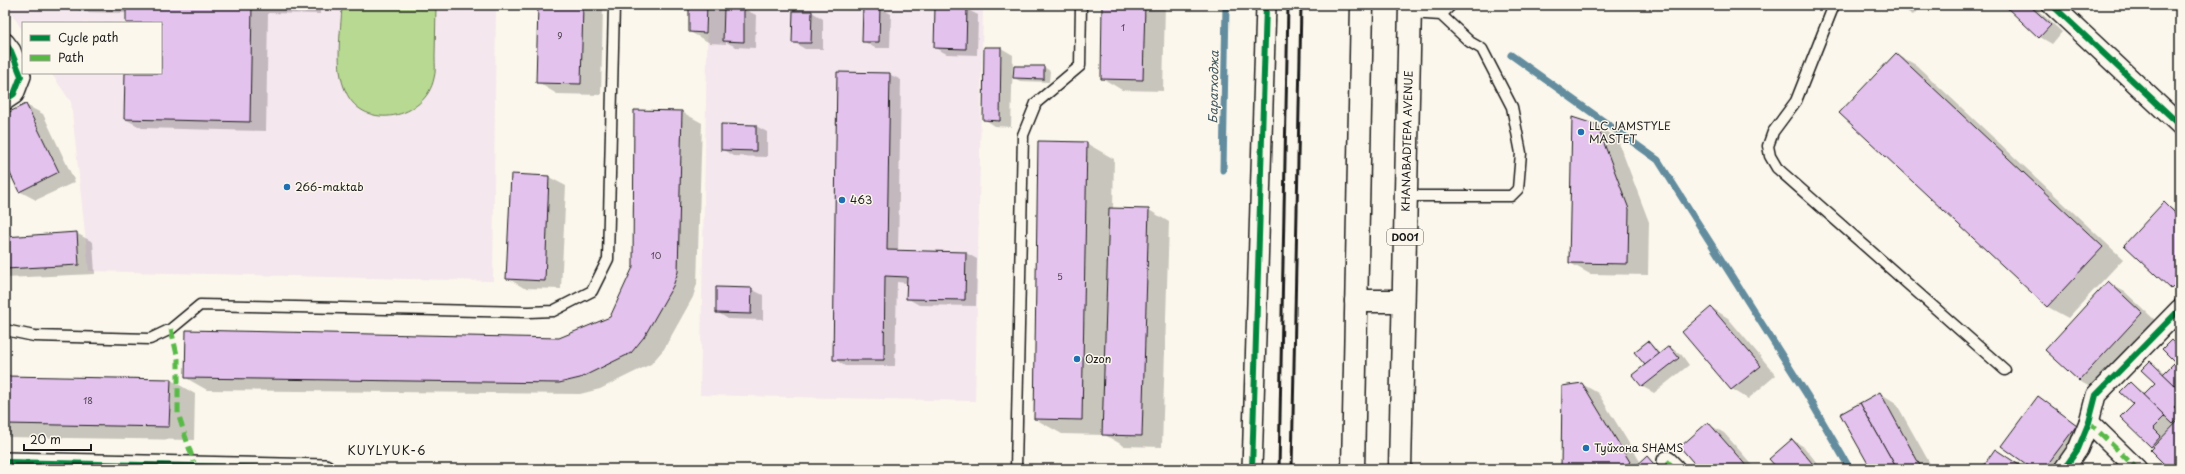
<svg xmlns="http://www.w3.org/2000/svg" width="2185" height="474" font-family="'Playpen Sans',sans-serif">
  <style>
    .built { fill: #f4e7ed }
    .garden { fill: #b8d992; stroke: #6a7a57 }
    .shadow { fill: #0003 }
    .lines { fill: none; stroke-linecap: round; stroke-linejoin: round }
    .stream { stroke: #638d9e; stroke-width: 7 }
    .building { fill: #e4c2ee; stroke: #1c1c1c }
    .lane-casing { stroke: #1c1c1c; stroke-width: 13 }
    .street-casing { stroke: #1c1c1c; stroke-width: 22 }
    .highway-casing { stroke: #1c1c1c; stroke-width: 25 }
    .lane { stroke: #fbf7ec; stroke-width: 10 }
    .street { stroke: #fbf7ec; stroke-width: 19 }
    .highway { stroke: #fbf7ec; stroke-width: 22 }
    .rail { stroke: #1c1c1c; stroke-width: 3 }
    .quiet { stroke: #58b947; stroke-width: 5; stroke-dasharray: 10 5; stroke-linecap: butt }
    .cycleway-casing { stroke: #fbf7ec; stroke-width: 8 }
    .cycleway { stroke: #00873e; stroke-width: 6 }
    .poi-dot { fill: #1f6fb2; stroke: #fbf7ec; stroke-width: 1.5 }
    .labels { text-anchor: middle; stroke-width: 3; stroke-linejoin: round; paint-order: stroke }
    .number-label { font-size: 9px; fill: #4e4650 }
    .shield { fill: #fbf7ec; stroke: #5f5e5a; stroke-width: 1 }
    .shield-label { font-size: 10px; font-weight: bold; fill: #1c1c1c }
    .poi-label { font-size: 11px; fill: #1c1c1c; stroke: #fbf7ec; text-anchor: start }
    .street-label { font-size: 11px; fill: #1c1c1c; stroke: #fbf7ec }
    .water-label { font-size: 12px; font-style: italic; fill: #40555d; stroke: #fbf7ec }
    .neighbourhood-label { font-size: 12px; letter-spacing: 1px; fill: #1c1c1c; stroke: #fbf7ec }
  </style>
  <rect width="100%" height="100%" fill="#fbf7ec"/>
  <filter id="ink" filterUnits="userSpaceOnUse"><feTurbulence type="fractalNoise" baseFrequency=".025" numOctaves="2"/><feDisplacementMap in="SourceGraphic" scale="8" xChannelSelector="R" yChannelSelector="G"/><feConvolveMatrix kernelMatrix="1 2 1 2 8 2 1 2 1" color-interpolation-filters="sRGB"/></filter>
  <g filter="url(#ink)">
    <g class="built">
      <path d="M6,5H496L493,281L89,271L71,102L51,73H161V23H23V31Z"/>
      <path d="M708,5H983L975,401L700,395Z"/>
    </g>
    <path class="garden" d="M342,5H436C436,22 435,40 435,57C435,64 436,72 434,78C426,119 364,132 346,92C334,67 341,33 342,5Z"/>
    <g class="shadow">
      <path d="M70,5H320V14L268,13L266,131L142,128L125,119L126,73H161V23H127V13L82,12Z"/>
      <path d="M539,5H603L601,95L557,94L537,82Z"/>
      <path d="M690,5H727V8L744,9L756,15L755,48L736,47L726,42V44L710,43L690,32Z"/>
      <path d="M1103,5H1165L1163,91L1122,90L1102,78Z"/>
      <path d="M1603,5H1682V10L1610,9Z"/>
      <path d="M1896,5H1923L1913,15Z"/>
      <path d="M2006,5H2032L2062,32L2052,44L2040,37Z"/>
      <path d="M879,7L891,14L890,48H875L863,41Z"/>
      <path d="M966,9L978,15L977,55L947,54L935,48Z"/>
      <path d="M812,12L823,19V49H805L793,42Z"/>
      <path d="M985,48H1001L1013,55L1011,127L995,126L984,119Z"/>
      <path d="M1896,54L1916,65L2123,259L2068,318L2048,307L1841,113Z"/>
      <path d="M5,60L23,88L5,100Z"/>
      <path d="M1044,67L1050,71L1049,82L1020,81L1014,78Z"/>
      <path d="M889,74L901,80L898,252L966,253L977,259L976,306L919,305L907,298V283L897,282L895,366H845L834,359Z"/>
      <path d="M26,105L43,114L75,182L36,200L19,191L10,171L5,173V115Z"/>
      <path d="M682,112L702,123L697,284L693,297L664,349L651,364L600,389L580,394L207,390L186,378L559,339L611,318L634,268Z"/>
      <path d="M756,126L767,132V157L733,156L722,149Z"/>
      <path d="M1597,126L1617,138L1649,222L1648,275L1590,274L1570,263Z"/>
      <path d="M1086,143L1114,159L1113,209L1149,210L1169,222L1162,447L1124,446L1105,435L1062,434L1035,419Z"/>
      <path d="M512,175L549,177L566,186L561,289L524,288L507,278Z"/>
      <path d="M2164,204L2180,213V293L2172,288L2125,245Z"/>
      <path d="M76,233L93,242L95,274L5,278V238Z"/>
      <path d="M2108,283L2125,292L2158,323L2096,390L2079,381L2046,350Z"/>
      <path d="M751,289L763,295V320L728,319L717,312Z"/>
      <path d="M1712,308L1728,318L1776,375L1748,399L1732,389L1683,332Z"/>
      <path d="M2171,341L2180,345V469H2171L2151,446L2134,404L2130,383L2145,394L2156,383L2150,362L2166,373L2176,362Z"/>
      <path d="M1648,342L1653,346L1660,354L1669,347L1681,354L1689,365L1654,393L1643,387L1634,376L1646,366Z"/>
      <path d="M5,377L171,380L195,394L194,440L5,437Z"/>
      <path d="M1582,384L1598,393L1641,463L1647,458L1665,469H1562Z"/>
      <path d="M1880,393L1896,403L1933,469H1872Z"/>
      <path d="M2038,398L2092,435L2067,469H2034Z"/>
      <path d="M1708,424L1724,433L1756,469H1701Z"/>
      <path d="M1793,440L1804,447L1822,469H1779Z"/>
    </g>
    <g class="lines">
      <g class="stream">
        <path d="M1511,55L1658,160L1807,395L1850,469"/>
        <path d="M1223,170L1226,5"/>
      </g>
    </g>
    <g class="building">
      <path d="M126,5H252L250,122L124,119L125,73H161V23H126Z"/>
      <path d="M538,5H583L581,84L536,83Z"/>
      <path d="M689,5H707L706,33L689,32Z"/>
      <path d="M1102,5H1145L1143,80L1101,79Z"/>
      <path d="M2004,5H2029L2051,25L2039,38Z"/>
      <path d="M863,6H880L879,42H862Z"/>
      <path d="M724,7L744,8V42L723,41Z"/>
      <path d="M935,7L967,8L966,49L934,48Z"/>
      <path d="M793,11H812L811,43H792Z"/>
      <path d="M984,47H1001L1000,121L983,120Z"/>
      <path d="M1896,53L2103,247L2047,307L1839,113Z"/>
      <path d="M1014,66H1044V79L1013,78Z"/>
      <path d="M837,72L890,73L887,250L966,252L965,300L906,299L907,277L885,276L884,360H833Z"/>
      <path d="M26,104L59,172L19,192L5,163V114Z"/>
      <path d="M634,110L682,111L678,272L673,286L644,337L631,353L580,378L559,383L185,378L186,330L559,338L610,317L633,267Z"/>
      <path d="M1572,117L1597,125L1629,209L1628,264L1569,263Z"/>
      <path d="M721,124L756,125V151L721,150Z"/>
      <path d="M1038,141L1087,142L1082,420L1034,419Z"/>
      <path d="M511,174L549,176L545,281L506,279Z"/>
      <path d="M2164,202L2180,218V280L2171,289L2124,245Z"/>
      <path d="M1109,208L1149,209L1142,436L1102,435Z"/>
      <path d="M77,232L79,265L5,269V237Z"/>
      <path d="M2108,281L2142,313L2079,381L2045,350Z"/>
      <path d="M716,287L752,288L751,314L716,313Z"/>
      <path d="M1711,307L1761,366L1731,390L1682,332Z"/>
      <path d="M2171,340L2180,349V390L2163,374L2175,362L2162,349Z"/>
      <path d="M1648,341L1659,355L1645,365L1634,352Z"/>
      <path d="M1669,346L1679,358L1642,387L1632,375Z"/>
      <path d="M2150,361L2180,390V401L2174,407L2180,413V417L2173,424L2143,395L2155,383L2141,370Z"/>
      <path d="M5,376L171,379L169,427L5,424Z"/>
      <path d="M2130,382L2165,416L2153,428L2161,436L2151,447L2120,417L2133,404L2120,392Z"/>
      <path d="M1582,383L1630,462L1622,469H1561L1562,386Z"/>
      <path d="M1880,392L1922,469H1897L1860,403Z"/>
      <path d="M2038,396L2077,425L2044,469H2033L2001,446Z"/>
      <path d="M1860,403L1897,469H1871L1840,414Z"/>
      <path d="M2180,419V469H2169L2150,450Z"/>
      <path d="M1708,422L1749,469H1699L1680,447Z"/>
      <path d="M1792,439L1817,469H1778L1769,459Z"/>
      <path d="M1995,449L2025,469H1981Z"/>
      <path d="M1647,456L1658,469H1633Z"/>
    </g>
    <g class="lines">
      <defs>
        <g id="lane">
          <path d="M1834,5L1796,101L1773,132L1768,146L1770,156L1777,168L2005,370"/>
          <path d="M1441,15L1451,5"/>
          <path d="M1406,196H1511L1518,189L1521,153L1512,107L1482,49L1470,42L1441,15L1410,13"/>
          <path d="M5,330L34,336L150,339L171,329L200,305L529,312L553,311L592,291L608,259L614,5"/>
          <path d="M1016,469L1023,135L1036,103L1080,66L1081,5"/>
        </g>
        <g id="street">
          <path d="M2052,5L2180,125"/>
          <path d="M5,43L11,51L21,76L14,94L5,100"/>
          <path d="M2089,422L2137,469"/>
          <path d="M1667,461L1675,469"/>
          <path d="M5,462L325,469"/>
          <path d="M1252,469L1266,5"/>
          <path d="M2064,469L2078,449L2089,422L2096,395L2180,309"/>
        </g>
        <g id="highway">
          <path d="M1356,301H1403"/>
          <path d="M1353,469L1362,5"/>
          <path id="s1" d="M1400,469L1410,5"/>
        </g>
      </defs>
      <use href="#lane" class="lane-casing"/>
      <use href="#street" class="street-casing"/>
      <use href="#highway" class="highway-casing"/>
      <use href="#lane" class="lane"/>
      <use href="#street" class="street"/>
      <use href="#highway" class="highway"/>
      <g class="rail">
        <path d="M1279,469L1288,5"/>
        <path d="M1292,469L1301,5"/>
      </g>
      <g class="quiet">
        <path d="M171,329L178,359V414L195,466"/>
        <path d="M2089,422L2137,469"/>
        <path d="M1667,461L1675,469"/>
      </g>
      <defs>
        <g id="cycleway">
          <path d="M2052,5L2180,125"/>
          <path d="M5,43L11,51L21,76L14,94L5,100"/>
          <path d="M5,462L325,469"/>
          <path d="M1252,469L1266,5"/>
          <path d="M2064,469L2078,449L2089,422L2096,395L2180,309"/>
        </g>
      </defs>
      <use href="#cycleway" class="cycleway-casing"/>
      <use href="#cycleway" class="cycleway"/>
    </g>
  </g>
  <g class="poi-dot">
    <circle cx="1581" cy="132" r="4"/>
    <circle cx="287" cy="187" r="4"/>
    <circle cx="842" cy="200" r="4"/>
    <circle cx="1077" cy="359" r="4"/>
    <circle cx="1586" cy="448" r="4"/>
  </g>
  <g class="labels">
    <g class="number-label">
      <text x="1123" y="31">1</text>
      <text x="560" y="39">9</text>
      <text x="656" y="259">10</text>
      <text x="1060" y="280">5</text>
      <text x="88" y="404">18</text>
    </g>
    <rect class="shield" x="1387" y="229" width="36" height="16" rx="3"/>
    <g class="shield-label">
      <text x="1405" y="241">D001</text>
    </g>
    <g class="poi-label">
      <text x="1589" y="130">LLC JAMSTYLE<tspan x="1589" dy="13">MASTET</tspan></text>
      <text x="295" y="191">266-maktab</text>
      <text x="850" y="204">463</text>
      <text x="1085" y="363">Ozon</text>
      <text x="1594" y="452">Туйхона SHAMS</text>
    </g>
    <g class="street-label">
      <text dy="4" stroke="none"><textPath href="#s1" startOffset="328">KHANABADTEPA AVENUE</textPath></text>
    </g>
    <g class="water-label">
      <text transform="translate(1214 87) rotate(-89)" y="4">Баратходжа</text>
    </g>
    <g class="neighbourhood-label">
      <text x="387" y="455">KUYLYUK-6</text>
    </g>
  </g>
  <rect width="2185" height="474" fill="none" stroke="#fbf7ec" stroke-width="20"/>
  <rect x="10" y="10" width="2165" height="454" fill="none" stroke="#1c1c1c" stroke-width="1.5" filter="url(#ink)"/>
  <rect x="22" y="22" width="140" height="52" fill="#fbf7ec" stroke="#a29f99"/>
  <rect x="30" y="35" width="20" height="6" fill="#00873e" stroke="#a29f99"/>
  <text x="58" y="42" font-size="12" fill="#1c1c1c">Cycle path</text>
  <rect x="30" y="55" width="20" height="6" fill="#58b947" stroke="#a29f99"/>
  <text x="58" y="62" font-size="12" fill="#1c1c1c">Path</text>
  <path d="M24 444v6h67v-6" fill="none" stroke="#1c1c1c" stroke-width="2"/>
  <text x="30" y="444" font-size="12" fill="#1c1c1c" stroke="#fbf7ec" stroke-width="3" paint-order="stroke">20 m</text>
</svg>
